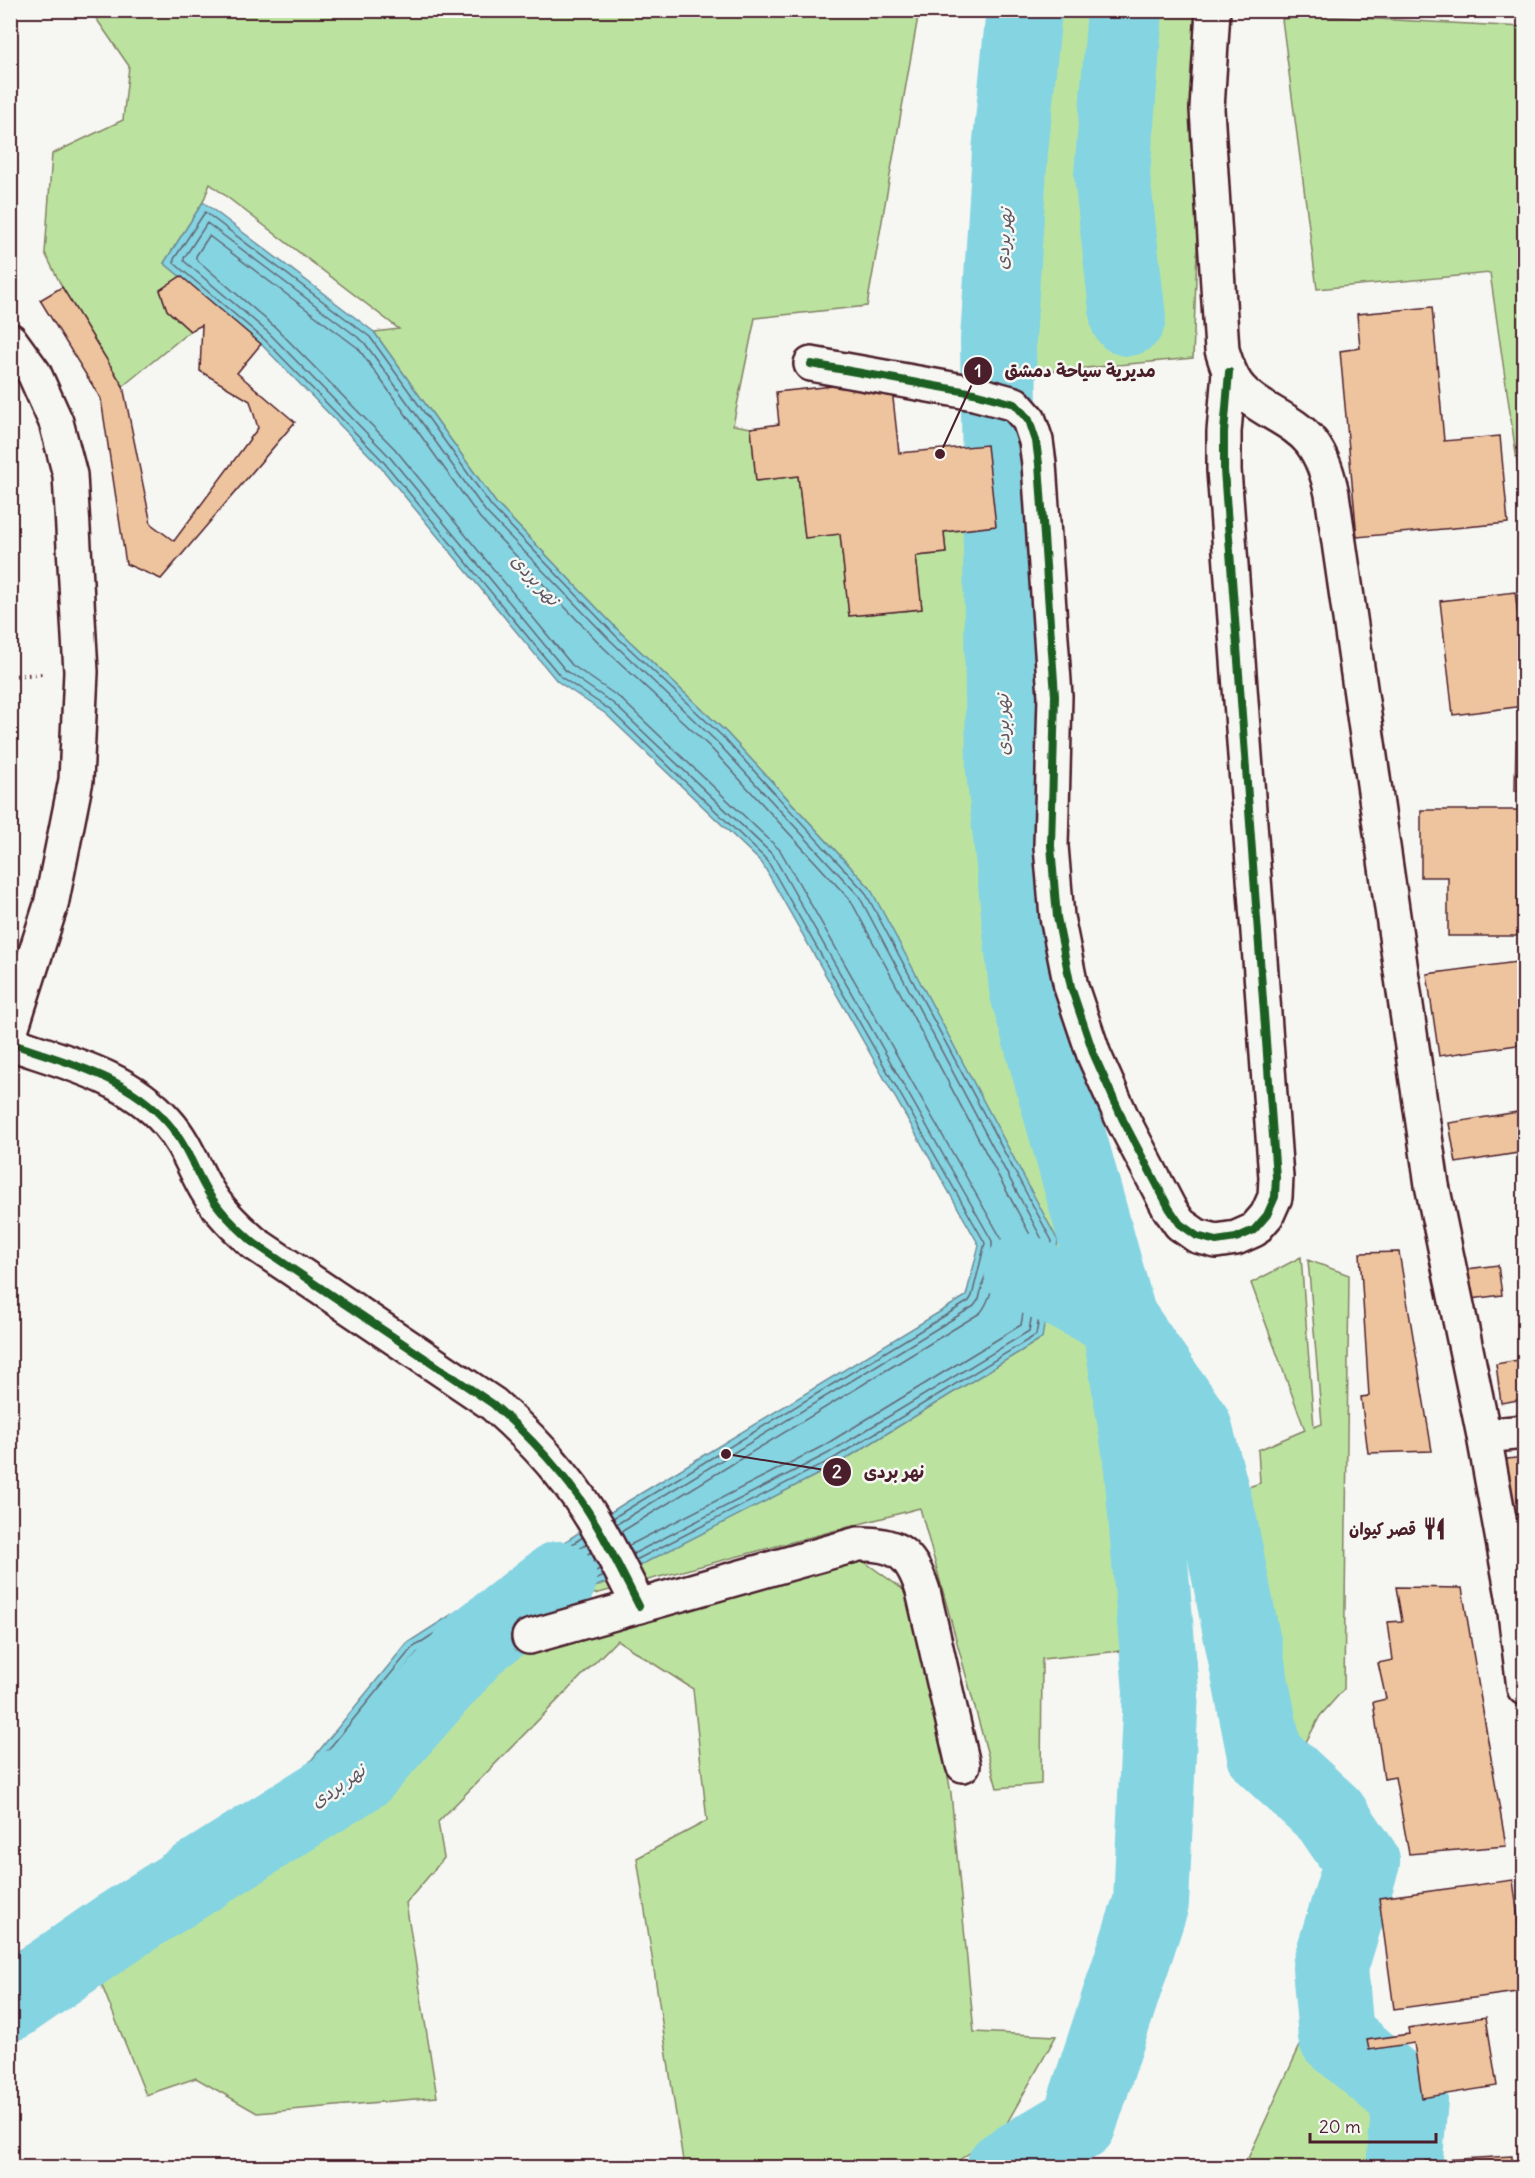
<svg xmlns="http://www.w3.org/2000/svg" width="1535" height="2178" font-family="Delius,'Playpen Sans Arabic',sans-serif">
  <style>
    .green { fill: #bbe39f; stroke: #828165; stroke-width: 1.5 }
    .water { fill: #85d4e2; stroke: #6d8c99; stroke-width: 1.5 }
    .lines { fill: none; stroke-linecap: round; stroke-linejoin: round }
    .shore { stroke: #626774; stroke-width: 1.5 }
    .river { stroke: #85d4e2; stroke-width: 76 }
    .building { fill: #eec49e; stroke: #4a1f2b; stroke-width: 1.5 }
    .minor-casing { stroke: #4a1f2b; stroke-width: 38 }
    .path { stroke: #4a1f2b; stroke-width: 4; stroke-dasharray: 1.5 4.5; stroke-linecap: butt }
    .minor { stroke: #f6f6f2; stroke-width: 33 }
    .cycleway-casing { stroke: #f6f6f2; stroke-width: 11 }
    .cycleway { stroke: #1b5e20; stroke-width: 8 }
    .labels { text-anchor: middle; stroke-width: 5; stroke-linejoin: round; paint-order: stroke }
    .poi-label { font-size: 16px; font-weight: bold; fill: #4a1f2b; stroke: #f6f6f2; text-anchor: end }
    .water-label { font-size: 18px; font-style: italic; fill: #5c5562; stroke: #f6f6f2 }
    .leader { fill: none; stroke: #4a1f2b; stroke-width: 2 }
    .callout-dot { fill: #4a1f2b; stroke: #f6f6f2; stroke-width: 2 }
    .mark-label { font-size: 18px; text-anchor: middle; font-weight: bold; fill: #fff }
    .callout-label { font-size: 18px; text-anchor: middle; font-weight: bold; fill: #4a1f2b; stroke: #f6f6f2; stroke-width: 5; stroke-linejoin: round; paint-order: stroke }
  </style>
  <rect width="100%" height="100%" fill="#f6f6f2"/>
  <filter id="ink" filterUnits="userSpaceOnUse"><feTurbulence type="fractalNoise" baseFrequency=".0167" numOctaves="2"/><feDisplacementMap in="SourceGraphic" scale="12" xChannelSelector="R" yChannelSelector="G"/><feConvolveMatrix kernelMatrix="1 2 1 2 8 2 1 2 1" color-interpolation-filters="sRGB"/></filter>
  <g filter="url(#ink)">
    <g class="green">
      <path d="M91,11H919L867,306L755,318L733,425L751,428L756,481L798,476L805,538L840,534L849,616L922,609L916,556L946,553L944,532L996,526L986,735L998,997L1080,1238L1135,1568L1140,1649L1042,1659L1041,1784L997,1788L920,1508L595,1594L583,1593L834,1466L1042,1338L870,888L726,732L620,632L496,503L374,332L399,329L210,184L203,202L164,263L181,276L160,290L167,310L190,331L123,386L62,287L45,253L52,154L123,120L129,66Z"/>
      <path d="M1042,11H1206L1193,358L1011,375Z"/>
      <path d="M1321,16L1524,27V510L1490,273L1317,289L1282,19Z"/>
      <path d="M1301,1257L1314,1427L1322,1424L1308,1260L1349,1275L1344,1689L1320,1716L1292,1768L1275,1745L1236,1551L1231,1508L1237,1491L1260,1483L1258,1450L1305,1430L1251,1283Z"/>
      <path d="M859,1558L915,1598L951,1793L974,2032L1056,2036L1003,2130L949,2167H684L637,1858L707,1821L693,1689L617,1640L438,1822L444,1858L406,1903L437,2097L257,2113L196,2078L146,2095L94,1966L373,1784L511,1637L528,1642Z"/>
      <path d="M1322,1998L1329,2043L1400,2104L1395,2167H1244Z"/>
    </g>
    <path class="water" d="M203,202L374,332L496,503L620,632L726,732L870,888L1058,1241L1042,1338L834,1466L627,1572L476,1643L361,1774L118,1928L11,2003V1961L20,1950L282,1796L407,1643L625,1503L966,1296L979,1245L762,863L606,714L557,681L378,464L261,344L164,263Z"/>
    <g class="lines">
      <g class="shore">
        <path d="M613,1518L969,1301L972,1296L985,1243L767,860L610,710L561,677L382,460L265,340L174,263V259L205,212L370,337L492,507L616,636L722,736L865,892L1052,1241L1036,1335L831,1460L636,1560"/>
        <path d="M617,1524L974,1306L979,1299L992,1248V1241L773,855L614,704L566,671L388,455L270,334L184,261V258L207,223L364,342L486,512L611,641L716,741L859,896L1044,1243L1029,1331L827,1454L633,1554"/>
        <path d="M621,1532L980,1313C991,1302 1003,1254 1001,1238L780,850L620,698L572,665L395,449L276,328L196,259V256L209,236L358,348L480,518L604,648L710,747L851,901L1035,1244L1021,1325L823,1446L628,1546"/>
        <path d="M586,1544L417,1653L309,1784V1788H313L352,1764L467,1632L600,1569"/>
        <path d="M591,1552L558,1573L557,1576L561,1578L596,1561"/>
        <path d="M10,1965L16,1963L25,1954L286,1801L412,1648L583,1537"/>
        <path d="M10,1972L20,1970L29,1960L81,1930L85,1931L84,1935L10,1987"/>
        <path d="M10,1996L114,1923L357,1770L472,1638L604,1576"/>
      </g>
      <g class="river">
        <path d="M1125,10L1112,175L1128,318"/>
        <path d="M1022,1271L1119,1319L1194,1427L1219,1521L1265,1755L1330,1815L1362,1862L1330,1967L1336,2036L1410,2099L1404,2168"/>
        <path d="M10,2003L118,1928L361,1774L476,1643L559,1579"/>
        <path d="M1004,2168L1079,2123L1151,1903L1161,1691L1141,1457L1119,1319L1027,989L1004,770L998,340L1010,152L1024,10"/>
      </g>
    </g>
    <g class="building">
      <path d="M181,276L261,344L237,373L295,422L161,579L126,564L101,399L40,300L62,287L123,386L151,524L174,541L258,428L250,401L200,371L202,325L190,331L167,310L160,290Z"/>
      <path d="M1432,307L1444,441L1500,436L1508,523L1357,537L1340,351L1360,348L1357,314Z"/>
      <path d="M891,380L899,453L987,445L996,526L944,532L946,553L916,556L922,609L849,616L840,534L805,538L798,476L756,481L751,428L779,424L776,392Z"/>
      <path d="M1515,592L1524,664V706L1453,715L1440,601Z"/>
      <path d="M1516,741H1524V791H1515Z"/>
      <path d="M1421,810H1524V936H1448V877H1421Z"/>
      <path d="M1524,961V1044L1439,1056L1427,974Z"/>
      <path d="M1524,1111V1152L1456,1163L1449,1123Z"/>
      <path d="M1399,1252L1432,1451L1368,1453L1361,1397L1369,1396L1360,1253Z"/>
      <path d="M1498,1265L1502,1295L1471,1299L1467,1269Z"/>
      <path d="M1524,1359V1399L1501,1403L1496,1364Z"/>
      <path d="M1524,1457V1518L1507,1519L1499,1460Z"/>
      <path d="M1396,1587L1462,1588L1506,1846L1409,1854L1395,1777L1384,1779L1373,1702L1386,1699L1378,1663L1393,1660L1388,1622L1402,1621Z"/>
      <path d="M1513,1880L1524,1965V1991L1394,2009L1379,1898Z"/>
      <path d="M1486,2017L1497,2086L1422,2098L1414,2043L1369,2050L1367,2040L1409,2034L1408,2028Z"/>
      <path d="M1512,2156V2168H1424L1425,2161Z"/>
    </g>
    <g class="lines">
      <defs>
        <g id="minor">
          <path d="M1213,10L1207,109L1222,350C1226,363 1229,374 1237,385C1256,410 1291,417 1311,442C1323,458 1328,475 1332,494L1432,1185L1484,1436L1513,1596L1524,1688"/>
          <path d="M10,340L34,373L56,422L70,475L81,672L76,780L51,905L10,1033"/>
          <path d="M811,364L974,393L1015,404L1029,420L1036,441L1039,464L1055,696L1051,846L1057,917L1071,987L1094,1055L1123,1120L1169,1208L1180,1224L1197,1236L1216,1241L1236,1238L1254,1230L1267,1215L1275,1197L1276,1177L1224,470V432L1229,372"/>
          <path d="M10,1043C65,1062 127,1076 167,1122C185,1142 193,1166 206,1189C218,1210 236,1227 254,1243L493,1404C518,1426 540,1448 561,1474C594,1513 616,1561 639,1606"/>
          <path d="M1484,1436L1524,1432"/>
          <path d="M529,1637L858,1544C897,1543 911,1553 923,1591L963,1765"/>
        </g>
      </defs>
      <use href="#minor" class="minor-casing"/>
      <g class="path">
        <path d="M10,525V561"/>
        <path d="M10,676L43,674"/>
      </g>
      <use href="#minor" class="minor"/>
      <defs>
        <g id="cycleway">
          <path d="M811,364L974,393L1015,404L1029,420L1036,441L1039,464L1055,696L1051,846L1057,917L1071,987L1094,1055L1123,1120L1169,1208L1180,1224L1197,1236L1216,1241L1236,1238L1254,1230L1267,1215L1275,1197L1276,1177L1224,470V432L1229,372"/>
          <path d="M10,1043C65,1062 127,1076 167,1122C185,1142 193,1166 206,1189C218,1210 236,1227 254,1243L493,1404C518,1426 540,1448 561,1474C594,1513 616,1561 639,1606"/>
        </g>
      </defs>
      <use href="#cycleway" class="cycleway-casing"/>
      <use href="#cycleway" class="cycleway"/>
    </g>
  </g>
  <defs>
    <symbol id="restaurant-bare" viewBox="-9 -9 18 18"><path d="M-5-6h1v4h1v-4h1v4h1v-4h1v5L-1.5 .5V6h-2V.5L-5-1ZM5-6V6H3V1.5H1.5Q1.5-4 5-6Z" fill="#4a1f2b" stroke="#f6f6f2" stroke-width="2.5" paint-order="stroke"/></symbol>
  </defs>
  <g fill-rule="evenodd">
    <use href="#restaurant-bare" x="1418" y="1512" width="33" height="33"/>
  </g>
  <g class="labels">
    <g class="poi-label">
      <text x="1416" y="1535">قصر كيوان</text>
    </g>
    <g class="water-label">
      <text transform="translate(1004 239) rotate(-86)" y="6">نهر بردى</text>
      <text transform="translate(535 580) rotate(48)" y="6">نهر بردى</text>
      <text transform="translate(1003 725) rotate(-91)" y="6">نهر بردى</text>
      <text transform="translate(338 1786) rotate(-35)" y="6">نهر بردى</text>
    </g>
  </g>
  <path class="leader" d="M940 454L978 371M726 1454L837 1472"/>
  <g class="callout-dot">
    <circle cx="940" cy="454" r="6"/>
    <circle cx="726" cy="1454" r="6"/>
    <circle cx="978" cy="371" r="15"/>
    <circle cx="837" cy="1472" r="15"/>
  </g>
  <g class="mark-label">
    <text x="978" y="377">1</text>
    <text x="837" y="1478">2</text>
  </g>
  <g class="callout-label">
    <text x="1080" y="377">مديرية سياحة دمشق</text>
    <text x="894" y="1478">نهر بردى</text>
  </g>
  <rect width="1535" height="2178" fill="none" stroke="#f6f6f2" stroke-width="36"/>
  <rect x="18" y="18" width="1499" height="2142" fill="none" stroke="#4a1f2b" stroke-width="2" filter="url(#ink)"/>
  <path d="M1310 2133v9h126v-9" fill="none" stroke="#4a1f2b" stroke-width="3"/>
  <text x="1319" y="2133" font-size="18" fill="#4a1f2b" stroke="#f6f6f2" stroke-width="4.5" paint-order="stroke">20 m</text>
</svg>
